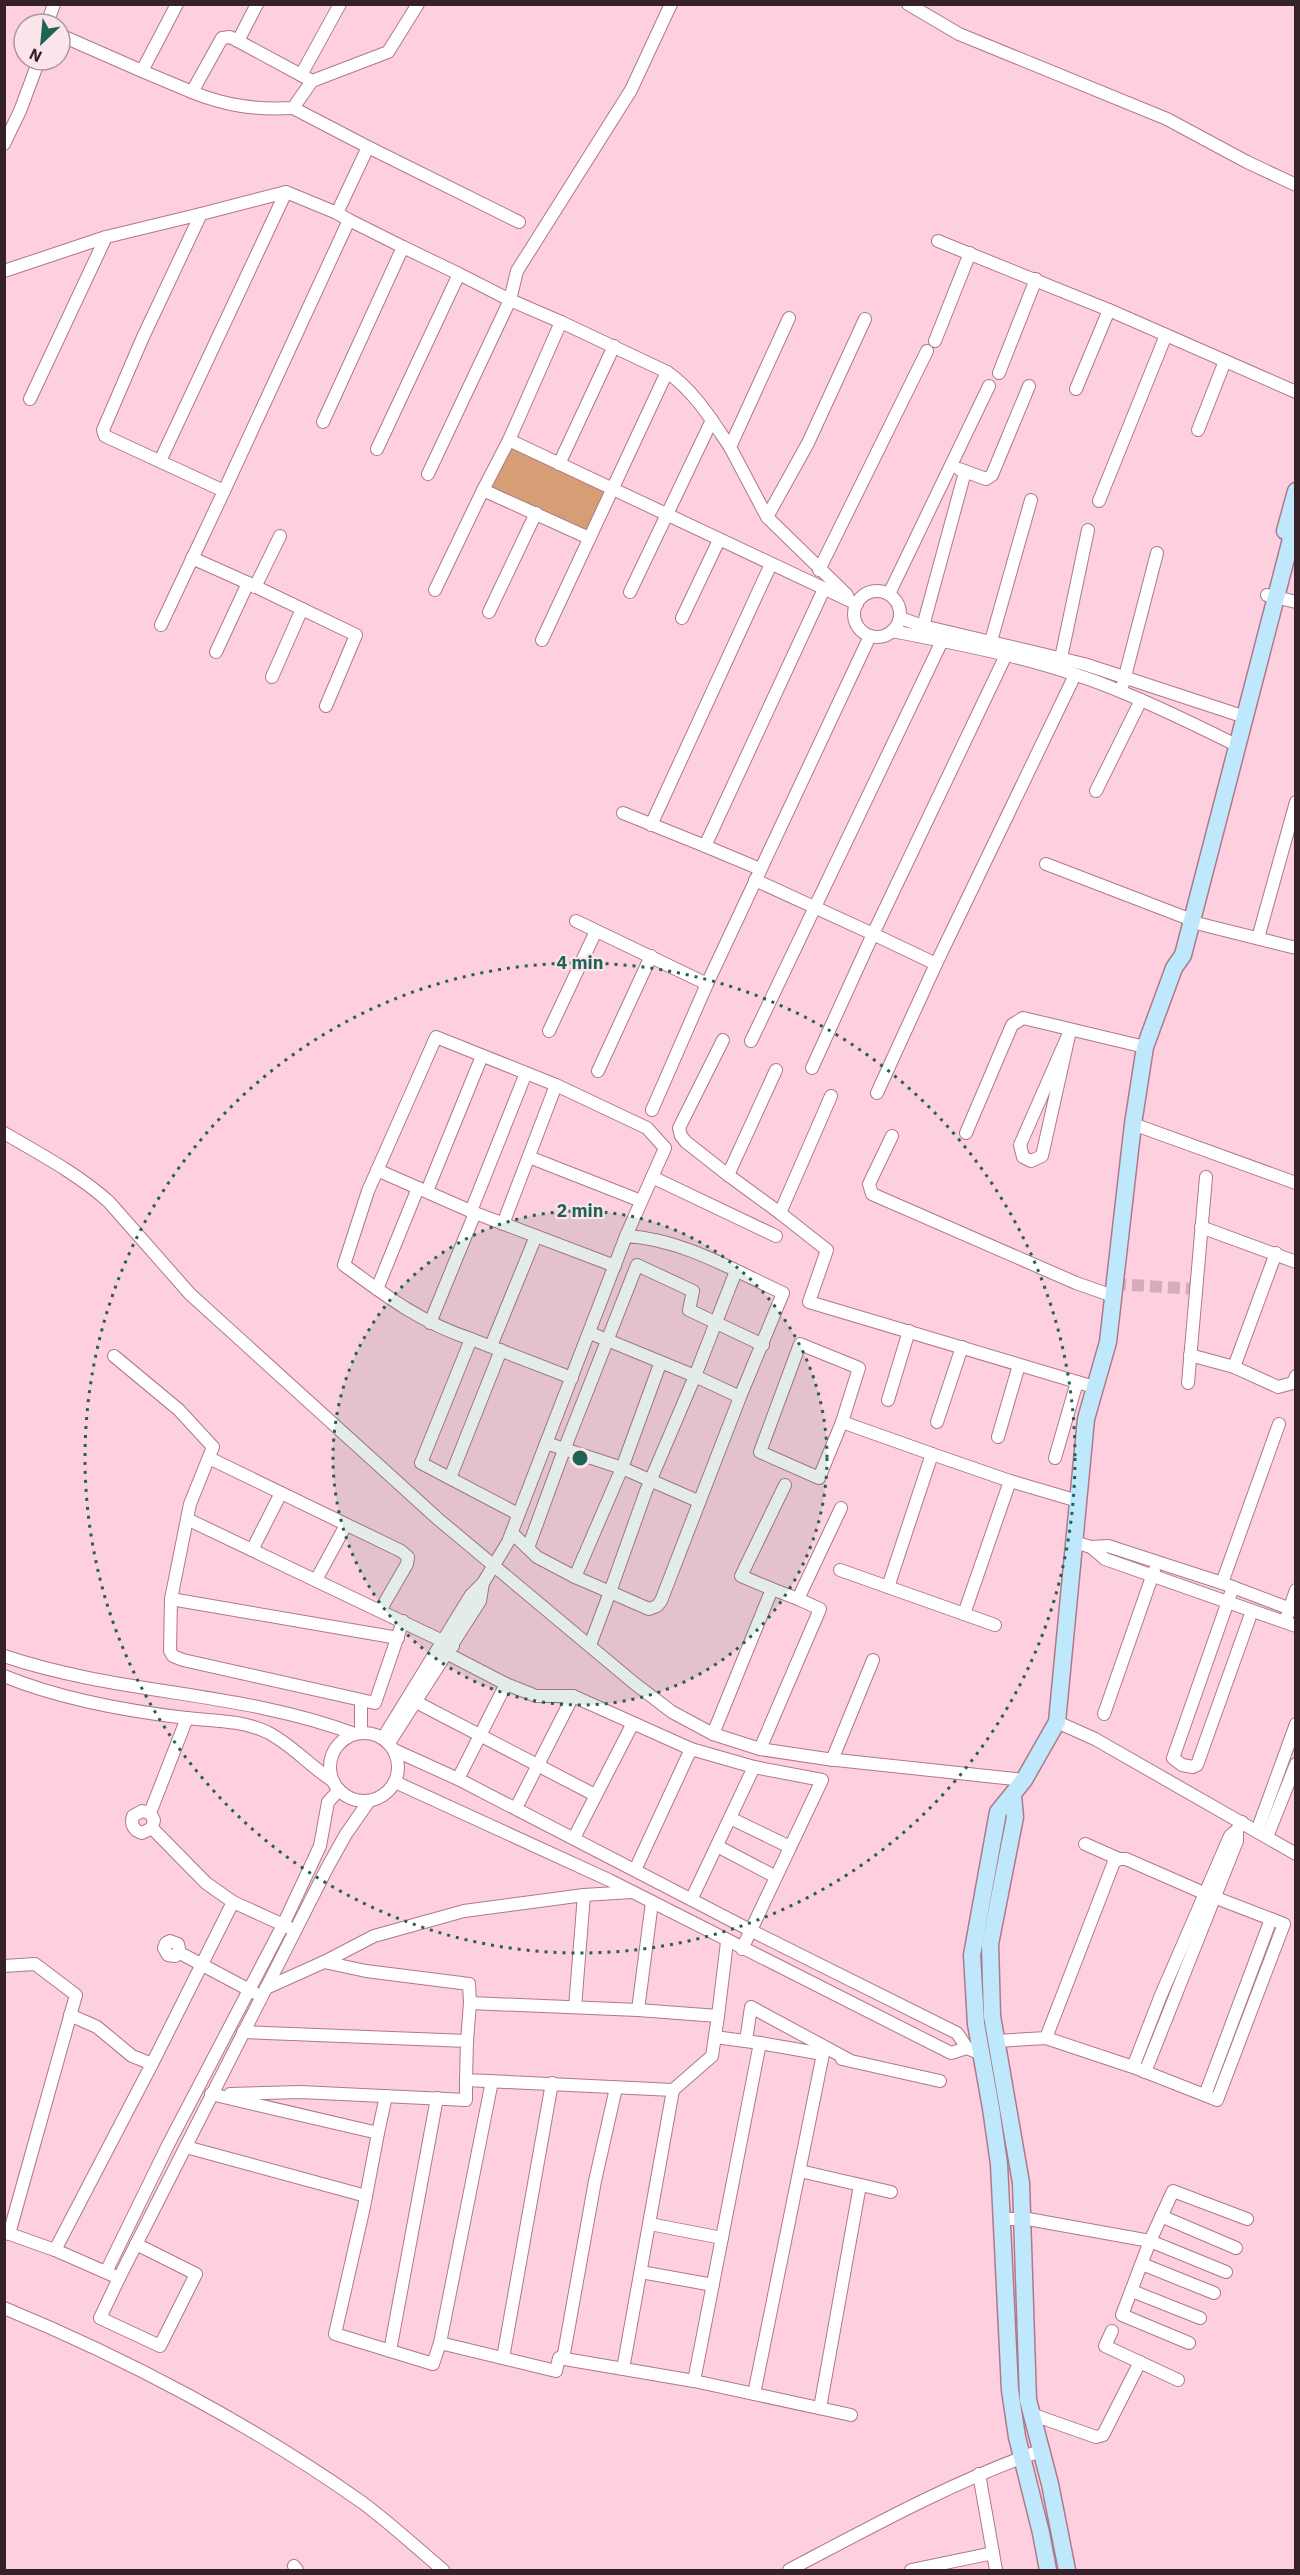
<svg xmlns="http://www.w3.org/2000/svg" width="1300" height="2575" font-family="'IBM Plex Sans',sans-serif">
  <style>
    .green { fill: #d69e75 }
    .lines { fill: none; stroke-linecap: round; stroke-linejoin: round }
    .street-tunnel { stroke: #d6acbb; stroke-width: 12; stroke-dasharray: 12 6; stroke-linecap: butt }
    .street-casing { stroke: #ae798b; stroke-width: 14 }
    .secondary-casing { stroke: #ae798b; stroke-width: 19 }
    .street { stroke: #fff; stroke-width: 12 }
    .secondary { stroke: #c0e8fc; stroke-width: 16 }
    .ring { fill: none; stroke: #1e6355; stroke-width: 3; stroke-dasharray: 3 6 }
    .centre { fill: #1e6355; stroke: #fce4eb; stroke-width: 3 }
    .ring-label { font-size: 18px; text-anchor: middle; font-weight: bold; fill: #1e6355; stroke: #fce4eb; stroke-width: 4.5; stroke-linejoin: round; paint-order: stroke }
  </style>
  <rect width="100%" height="100%" fill="#fecfdf"/>
  <path class="green" d="M510,447L606,492L587,531L492,487Z"/>
  <g class="lines">
    <path class="street-tunnel" d="M1114,1284L1196,1289"/>
    <defs>
      <g id="street">
        <path d="M671,4L631,90L517,271L510,300L561,322L509,440L857,604"/>
        <path d="M908,4L959,34L1167,119L1247,162L1296,185"/>
        <path d="M47,24L54,4"/>
        <path d="M60,35L142,71L177,4"/>
        <path d="M238,41L301,75L340,4"/>
        <path d="M142,71L192,92L222,38L230,37L238,41L257,4"/>
        <path d="M301,75L312,81L388,52L418,4"/>
        <path d="M192,92C226,106 257,110 293,108L312,81"/>
        <path d="M4,144L20,111L39,60"/>
        <path d="M368,147L519,222"/>
        <path d="M286,192L201,214L143,337L103,430L105,436L224,491L349,220L337,213L368,147L293,108"/>
        <path d="M938,241L1109,310L1076,389"/>
        <path d="M4,271L106,237L201,214"/>
        <path d="M1109,310L1296,392"/>
        <path d="M789,318L730,447L767,517L847,595"/>
        <path d="M561,322L667,372C695,392 711,419 730,447"/>
        <path d="M935,341L970,253"/>
        <path d="M999,373L1036,279"/>
        <path d="M30,399L106,237"/>
        <path d="M323,422L403,247L349,220"/>
        <path d="M1198,430L1225,361"/>
        <path d="M377,449L459,274L403,247"/>
        <path d="M160,461L286,192L337,213"/>
        <path d="M559,464L614,346"/>
        <path d="M959,469L986,479L992,475L1029,386"/>
        <path d="M428,474L510,300L459,274"/>
        <path d="M483,490L509,440"/>
        <path d="M1099,501L1166,335"/>
        <path d="M767,517L808,443L865,319"/>
        <path d="M192,558L248,583L216,652"/>
        <path d="M819,570L927,351"/>
        <path d="M248,583L356,635L326,706"/>
        <path d="M255,587L280,536"/>
        <path d="M435,590L483,490L589,538"/>
        <circle cx="877" cy="614" r="23"/>
        <path d="M630,592L712,420"/>
        <path d="M889,594L989,386"/>
        <path d="M1267,595L1296,602"/>
        <path d="M489,612L536,513"/>
        <path d="M682,618L719,540"/>
        <path d="M900,618L923,626L1084,664L1245,717"/>
        <path d="M161,625L224,491"/>
        <path d="M923,626L965,472"/>
        <path d="M892,631C970,646 1049,661 1122,692C1161,708 1200,727 1238,746"/>
        <path d="M542,640L667,372"/>
        <path d="M991,641L1031,500"/>
        <path d="M1006,655L873,934L936,964L1075,675"/>
        <path d="M1061,658L1088,530"/>
        <path d="M272,677L302,609"/>
        <path d="M1123,684L1157,553"/>
        <path d="M1096,791L1141,700"/>
        <path d="M623,813L705,846L824,589"/>
        <path d="M651,825L771,564"/>
        <path d="M705,846L760,869"/>
        <path d="M1046,864L1184,917"/>
        <path d="M755,880L873,934L812,1068"/>
        <path d="M576,921L707,984L652,1110"/>
        <path d="M1192,922L1296,948"/>
        <path d="M1258,938L1296,802"/>
        <path d="M707,984L870,636"/>
        <path d="M549,1031L596,931"/>
        <path d="M1070,1031L1042,1156L1031,1161L1023,1157L1020,1145Z"/>
        <path d="M723,1040L679,1128L681,1136L686,1142L728,1175"/>
        <path d="M751,1041L942,641"/>
        <path d="M776,1070L728,1175L780,1213"/>
        <path d="M598,1071L651,956"/>
        <path d="M877,1093L936,964"/>
        <path d="M831,1096L780,1213L827,1250L809,1302L1094,1387"/>
        <path d="M1133,1124L1296,1183"/>
        <path d="M4,1133C40,1154 78,1174 109,1202L190,1294L438,1519L634,1683L672,1712L713,1734L772,1589L741,1576L785,1485"/>
        <path d="M966,1133L1012,1025L1023,1018L1145,1047"/>
        <path d="M892,1136L869,1184L872,1194L1076,1283L1113,1296"/>
        <path d="M529,1157L641,1201"/>
        <path d="M652,1177L776,1236"/>
        <path d="M418,1188L475,1213L430,1323"/>
        <path d="M427,1191L482,1056"/>
        <path d="M471,1211L526,1073"/>
        <path d="M475,1213L615,1266"/>
        <path d="M503,1224L556,1085"/>
        <path d="M1201,1227L1296,1262"/>
        <path d="M1276,1253L1234,1367L1278,1387L1293,1383L1296,1376"/>
        <path d="M377,1289L418,1188L377,1170"/>
        <path d="M590,1333L695,1376L736,1271"/>
        <path d="M471,1339C420,1322 386,1296 344,1265L368,1191L436,1037L556,1085L647,1128L665,1148L626,1236"/>
        <path d="M800,1344L859,1368L842,1422L819,1478L760,1452Z"/>
        <path d="M491,1346L536,1236"/>
        <path d="M1190,1355L1234,1367"/>
        <path d="M114,1356L179,1410L213,1447L190,1504L187,1519L453,1646"/>
        <path d="M1188,1383L1206,1177"/>
        <path d="M888,1400L909,1331"/>
        <path d="M842,1422L932,1454L888,1587"/>
        <path d="M937,1422L962,1347"/>
        <path d="M998,1437L1019,1365"/>
        <path d="M546,1443L622,1468L698,1501"/>
        <path d="M932,1454L1010,1481L964,1614"/>
        <path d="M209,1458L401,1551L408,1557L407,1564L381,1609"/>
        <path d="M1055,1458L1077,1382"/>
        <path d="M450,1478L501,1350"/>
        <path d="M1010,1481L1078,1501"/>
        <path d="M518,1514L421,1463L471,1339L572,1378"/>
        <path d="M187,1519L171,1599L170,1651L173,1656L183,1660L375,1703L403,1621"/>
        <path d="M512,1533L537,1557L575,1577"/>
        <path d="M1074,1542L1091,1547L1108,1546L1222,1583L1296,1611"/>
        <path d="M1091,1547L1105,1559L1296,1626"/>
        <path d="M528,1548L564,1450L637,1265L693,1291L689,1310L763,1345"/>
        <path d="M252,1550L281,1493"/>
        <path d="M840,1570L995,1625"/>
        <path d="M316,1580L346,1525"/>
        <path d="M1222,1583L1279,1424"/>
        <path d="M1233,1587L1173,1758L1182,1765L1193,1767L1197,1765L1252,1611"/>
        <path d="M772,1589L798,1599"/>
        <path d="M171,1599L398,1638"/>
        <path d="M1287,1616L1296,1590"/>
        <path d="M590,1645L610,1592L575,1577L622,1468L660,1364"/>
        <path d="M448,1654L506,1684"/>
        <path d="M4,1656C120,1695 241,1691 355,1734"/>
        <path d="M4,1676C60,1699 127,1711 186,1718C214,1721 241,1720 267,1732C291,1744 310,1766 333,1781"/>
        <path d="M361,1701V1733"/>
        <path d="M416,1702L595,1795"/>
        <path d="M1104,1714L1154,1571"/>
        <path d="M1057,1722L1095,1739L1296,1854"/>
        <circle cx="364" cy="1767" r="34"/>
        <path d="M713,1734L760,1749L820,1609L798,1599L841,1508"/>
        <path d="M383,1738L471,1595L483,1583L508,1542L626,1236C682,1239 733,1270 783,1293L740,1397L695,1376L646,1491L610,1592L649,1609L657,1606L661,1601L740,1397"/>
        <path d="M389,1743L480,1601L483,1583"/>
        <path d="M691,1749L754,1767"/>
        <path d="M760,1749L827,1759L1024,1780"/>
        <path d="M394,1750L458,1779L750,1930L957,2033L967,2048L981,2054"/>
        <path d="M832,1760L873,1660"/>
        <path d="M458,1779L506,1684L536,1696H573"/>
        <path d="M395,1782L609,1880L951,2053L967,2048"/>
        <path d="M516,1808L573,1696L633,1723"/>
        <path d="M150,1813L187,1718"/>
        <path d="M730,1818L790,1847"/>
        <path d="M152,1828L154,1820L150,1813L142,1811L133,1816C130,1824 134,1831 142,1833L152,1828L206,1883L233,1902"/>
        <path d="M1257,1831L1296,1724"/>
        <path d="M1267,1837L1296,1764"/>
        <path d="M574,1838L633,1723L691,1749L635,1870"/>
        <path d="M1085,1844L1119,1859"/>
        <path d="M717,1846L776,1877"/>
        <path d="M632,1892L584,1895L464,1911L374,1936L324,1962L366,1971L469,1984L470,2003L638,2010L718,2016L727,1942"/>
        <path d="M692,1898L754,1767L822,1780L742,1949"/>
        <path d="M180,1953L178,1944L170,1941L166,1943L164,1948L168,1955L175,1956L180,1953L255,1993"/>
        <path d="M4,1966L35,1964L76,1995L9,2234"/>
        <path d="M266,1988L324,1962"/>
        <path d="M575,2007L584,1895"/>
        <path d="M638,2010L652,1902"/>
        <path d="M70,2015L97,2027L132,2056L152,2064"/>
        <path d="M243,2032L467,2041L466,2080L673,2090L712,2056L718,2016"/>
        <path d="M467,2041L470,2003"/>
        <path d="M746,2041L751,2007L849,2060"/>
        <path d="M997,2041L1046,2038L1114,1862L1119,1859H1126L1206,1894L1284,1924L1217,2100L1133,2067L1046,2038"/>
        <path d="M842,2059L940,2081"/>
        <path d="M1133,2067L1161,1995L1230,1836L1237,1830L1242,1822"/>
        <path d="M1145,2072L1237,1841V1830"/>
        <path d="M492,2081L440,2343L556,2371L559,2358L694,2381L851,2415"/>
        <path d="M211,2094L378,2133L364,2207L335,2334L433,2364L440,2343"/>
        <path d="M230,2094L300,2092L466,2100V2080"/>
        <path d="M1205,2095L1271,1919"/>
        <path d="M378,2133L386,2096"/>
        <path d="M186,2147L366,2196"/>
        <path d="M800,2171L891,2192"/>
        <path d="M1161,2216L1236,2248"/>
        <path d="M1002,2219H1028L1150,2241L1226,2272"/>
        <path d="M650,2224L722,2238"/>
        <path d="M4,2232L55,2250L119,2278L327,1868L346,1834L369,1801"/>
        <path d="M55,2250L153,2062L233,1902L288,1927"/>
        <path d="M1142,2264L1214,2293"/>
        <path d="M106,2272L168,2145L283,1925L320,1846L328,1802L339,1790"/>
        <path d="M641,2272L713,2285"/>
        <path d="M119,2278L100,2318L160,2346L196,2274L136,2244"/>
        <path d="M1132,2291L1200,2318"/>
        <path d="M4,2308C128,2359 254,2426 363,2503C391,2524 417,2548 443,2570"/>
        <path d="M1112,2331L1105,2346L1178,2380"/>
        <path d="M1189,2343L1122,2315L1150,2241L1173,2191L1247,2219"/>
        <path d="M390,2351L437,2098"/>
        <path d="M503,2358L552,2083"/>
        <path d="M563,2359L595,2181L616,2088"/>
        <path d="M623,2369L673,2090"/>
        <path d="M694,2381L760,2043L715,2037"/>
        <path d="M754,2394L823,2054L760,2043"/>
        <path d="M820,2408L860,2185"/>
        <path d="M1031,2414L1096,2437L1103,2435L1140,2362"/>
        <path d="M979,2474L996,2570"/>
        <path d="M294,2566L297,2570"/>
        <path d="M789,2570C871,2527 952,2482 1040,2451"/>
        <path d="M911,2570L993,2553"/>
      </g>
      <g id="secondary">
        <path d="M1285,531L1296,491"/>
        <path d="M1013,1796L1015,1817L990,1944L992,2016L1021,2183L1028,2400L1050,2484L1067,2570"/>
        <path d="M1048,2570L1041,2533L1017,2437L1010,2390L999,2164L991,2108L976,2024L972,1955L998,1812L1024,1780L1057,1722L1086,1419L1108,1342L1133,1124L1145,1047L1174,968L1183,955L1296,520"/>
      </g>
    </defs>
    <use href="#street" class="street-casing"/>
    <use href="#secondary" class="secondary-casing"/>
    <use href="#street" class="street"/>
    <use href="#secondary" class="secondary"/>
  </g>
  <circle cx="580" cy="1458" r="247" fill="#1e6355" fill-opacity=".12"/>
  <g class="ring">
    <circle cx="580" cy="1458" r="247"/>
    <circle cx="580" cy="1458" r="495"/>
  </g>
  <circle cx="580" cy="1458" r="9" class="centre"/>
  <g class="ring-label">
    <text x="580" y="969">4 min</text>
    <text x="580" y="1217">2 min</text>
  </g>
  <rect width="1300" height="2575" fill="none" stroke="#372129" stroke-width="12"/>
  <g transform="translate(42 42) rotate(206)"><circle r="28" fill="#fce4eb" stroke="#ad969d" stroke-width="1.5"/>
  <path d="M0-4.5L10 22L0 15L-10 22Z" fill="#1e6355"/>
  <text y="-9" font-size="16" font-weight="bold" text-anchor="middle" fill="#372129">N</text>
  </g>
</svg>
